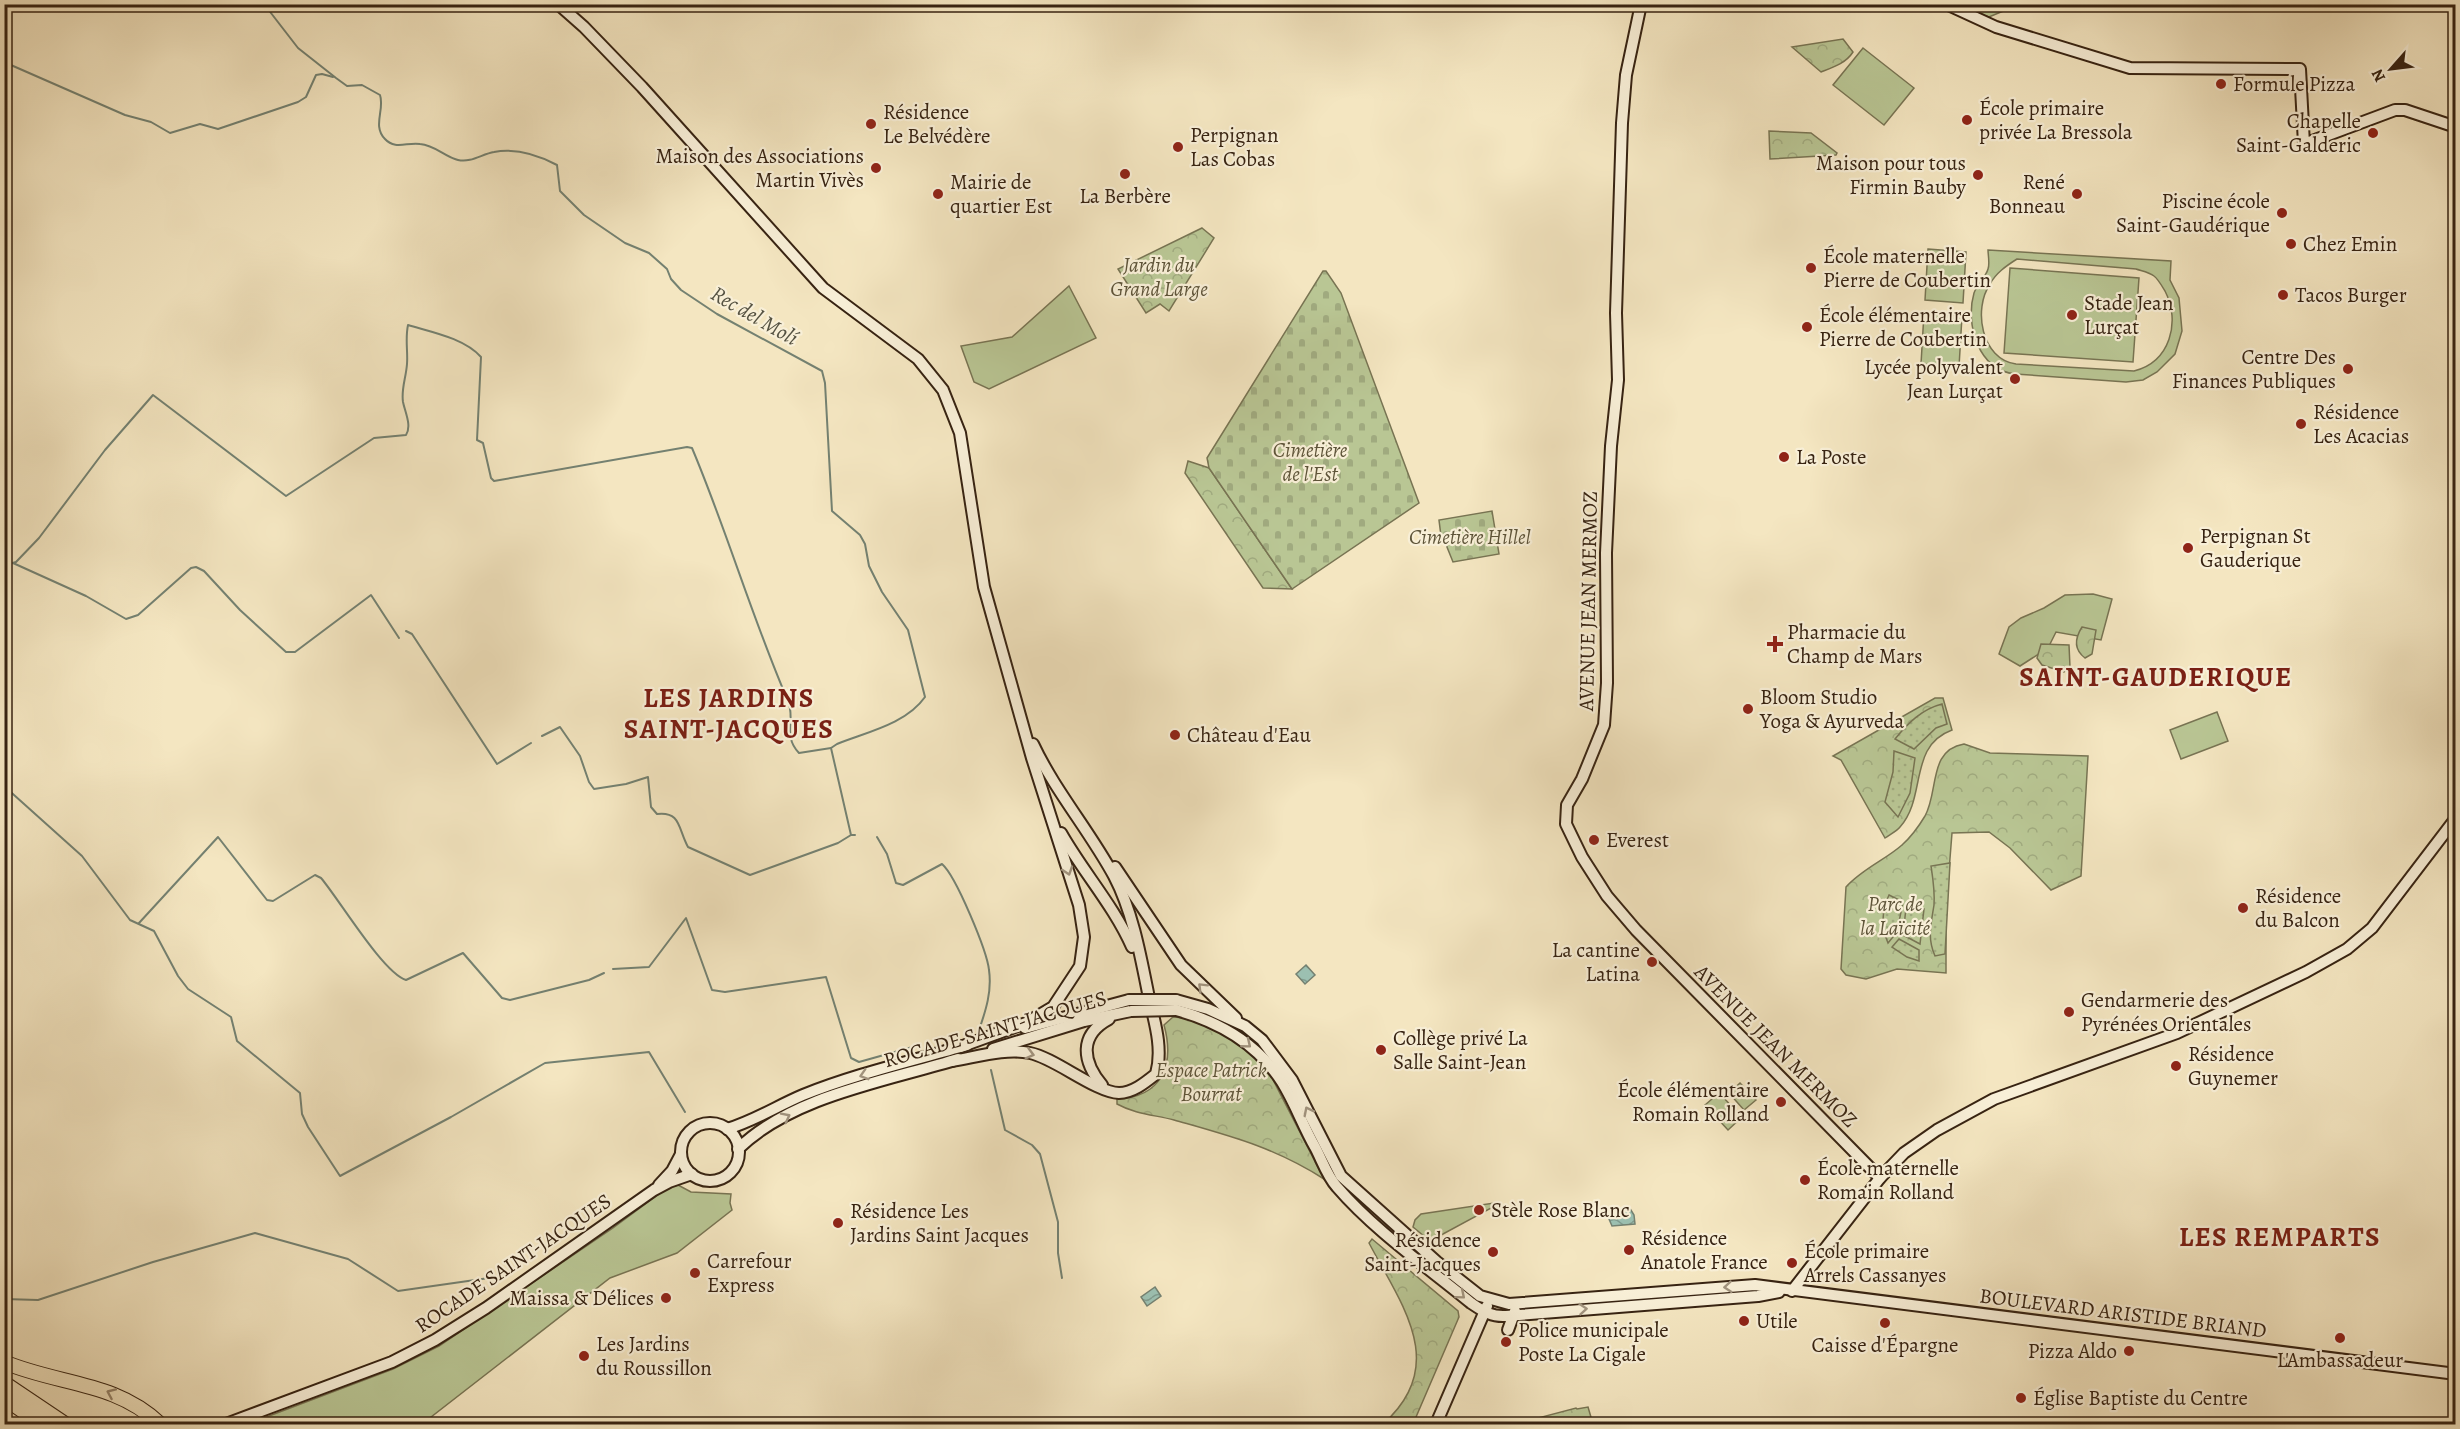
<svg xmlns="http://www.w3.org/2000/svg" width="2460" height="1429" font-family="Alegreya,serif">
  <style>
    .grass { fill: #b9c694; stroke: #787453; stroke-width: 1.5; fill-rule: evenodd }
    .forest { fill: url(#forest-crowns); stroke: #787453; stroke-width: 1.5 }
    .cemetery { fill: url(#cemetery-stones); stroke: #787453; stroke-width: 1.5 }
    .garden { fill: url(#garden-dots); stroke: #787453; stroke-width: 1.5 }
    .water { fill: url(#water-waves); stroke: #748171; stroke-width: 1.5 }
    .lines { fill: none; stroke-linecap: round; stroke-linejoin: round }
    .stream { stroke: #748171; stroke-width: 2 }
    .secondary-casing { stroke: #372312; stroke-width: 14 }
    .highway-casing { stroke: #372312; stroke-width: 16 }
    .secondary { stroke: #f8efd7; stroke-width: 10 }
    .highway { stroke: #f4e6c1; stroke-width: 14 }
    .secondary-bridge-casing { stroke: #372312; stroke-width: 14; stroke-linecap: butt }
    .secondary-bridge { stroke: #f8efd7; stroke-width: 10 }
    .oneway { stroke: #a1937e }
    .oneway2 { stroke: #96846a }
    .poi-dot { fill: #8f2418; stroke: #f8efd7; stroke-width: 2 }
    .labels { text-anchor: middle; stroke-width: 4.5; stroke-linejoin: round; paint-order: stroke }
    .poi-label { font-size: 21px; fill: #372312; stroke: #f8efd7; text-anchor: start }
    .park-label { font-size: 21px; font-style: italic; fill: #5e5439; stroke: #f8efd7 }
    .street-label { font-size: 21px; fill: #372312; stroke: #f8efd7 }
    .water-label { font-size: 22px; font-style: italic; fill: #555242; stroke: #f8efd7 }
    .district-label { font-size: 27px; font-weight: bold; letter-spacing: 1.5px; fill: #7a1f14; stroke: #f8efd7 }
  </style>
  <defs>
    <pattern id="forest-crowns" width="20" height="18" patternUnits="userSpaceOnUse" patternTransform="scale(1.5)"><rect width="20" height="18" fill="#b9c694"/><path d="M2 6a3 3 0 1 1 6 0M12 15a3 3 0 1 1 6 0" fill="none" stroke="#a0aa7f"/></pattern>
    <pattern id="cemetery-stones" width="16" height="16" patternUnits="userSpaceOnUse" patternTransform="scale(1.5)"><rect width="16" height="16" fill="#b9c694"/><path d="M2 7V4a2 2 0 0 1 4 0v3zM10 15v-3a2 2 0 0 1 4 0v3z" fill="#a0aa7f"/></pattern>
    <pattern id="garden-dots" width="8" height="8" patternUnits="userSpaceOnUse" patternTransform="scale(1.5)"><rect width="8" height="8" fill="#b9c694"/><path d="M2 2h.1M6 6h.1" fill="none" stroke="#a0aa7f" stroke-width="1.8" stroke-linecap="round"/></pattern>
    <pattern id="water-waves" width="16" height="10" patternUnits="userSpaceOnUse" patternTransform="scale(1.5)"><rect width="16" height="10" fill="#9cc0b1"/><path d="M0 5q4-4 8 0t8 0" fill="none" stroke="#809c8f"/></pattern>
  </defs>
  <rect width="100%" height="100%" fill="#f4e6c1"/>
  <filter id="stains"><feTurbulence type="fractalNoise" baseFrequency=".00333" numOctaves="4"/><feColorMatrix values="0 0 0 0 .2 0 0 0 0 .09 0 0 0 0 .02 0 0 0 .5 -.17"/></filter>
  <radialGradient id="worn" r=".72"><stop offset=".6" stop-color="#630" stop-opacity="0"/><stop offset="1" stop-color="#630" stop-opacity=".3"/></radialGradient>
  <g class="grass">
    <path d="M1863,48L1914,88L1884,125L1833,85Z"/>
    <path d="M1928,249L1966,252L1963,303L1925,300Z"/>
    <path d="M1988,250L2171,261L2170,280L2179,298L2182,331L2175,354L2157,372L2143,380L2126,382L2015,374C1978,370 1965,324 1974,293C1977,284 1986,277 1988,269C1990,264 1988,255 1988,250ZM2017,259L2136,269C2142,271 2149,272 2154,276C2158,279 2162,286 2165,291C2181,322 2170,362 2134,371L2016,364C1981,359 1973,309 1990,284C1996,273 2006,266 2017,259Z"/>
    <path d="M2010,268L2139,278L2133,362L2004,353Z"/>
    <path d="M1069,286L1096,338L989,389L974,382L961,346L1012,337Z"/>
    <path d="M1924,313L1962,316L1959,367L1921,364Z"/>
    <path d="M2093,594L2112,599L2101,640L2056,632L2048,648L2020,666L1999,654L2009,627L2021,618L2044,608L2065,595Z"/>
    <path d="M2217,712L2228,741L2181,759L2170,730Z"/>
    <path d="M1740,1083L1756,1100L1744,1110L1729,1093Z"/>
    <path d="M1719,1093L1742,1117L1728,1130L1705,1105Z"/>
    <path d="M678,1185L691,1192L731,1194L730,1203L732,1210L677,1253L610,1278L422,1424H248L393,1369L439,1346L613,1228L667,1188Z"/>
    <path d="M1494,1203L1495,1206L1430,1241L1413,1227L1415,1220L1421,1214Z"/>
  </g>
  <g class="forest">
    <path d="M1843,39L1853,52C1846,63 1834,67 1821,72L1792,47Z"/>
    <path d="M1769,131L1811,133L1837,153L1836,155L1770,159Z"/>
    <path d="M1202,228L1214,238L1169,311L1160,304L1146,313L1118,269Z"/>
    <path d="M1188,461L1209,468L1292,589L1263,588L1185,473Z"/>
    <path d="M2082,627L2096,630L2092,654L2085,658C2073,649 2075,638 2082,627Z"/>
    <path d="M2041,644L2069,645L2070,667L2064,672L2042,665L2037,658Z"/>
    <path d="M1935,698H1943L1952,730C1908,746 1927,797 1900,827C1897,831 1889,835 1885,838L1841,760L1833,756Z"/>
    <path d="M1964,744L1990,753L2088,756L2081,876L2051,890L2010,848L1989,832L1952,833L1946,909V973L1897,969L1866,979L1846,975L1841,969L1846,887C1862,869 1885,860 1902,845C1911,837 1919,826 1925,816C1939,791 1928,750 1964,744Z"/>
    <path d="M1173,1017C1213,1019 1248,1046 1271,1076L1324,1179C1274,1147 1230,1136 1174,1120C1155,1115 1135,1114 1117,1104V1099C1162,1097 1175,1065 1164,1025Z"/>
    <path d="M1372,1239L1458,1311L1459,1317L1413,1424H1383C1450,1365 1401,1304 1369,1243Z"/>
    <path d="M1588,1407L1593,1424H1537L1538,1418L1576,1408L1577,1409Z"/>
  </g>
  <g class="cemetery">
    <path d="M1323,271H1326L1341,293L1419,503L1292,589L1209,468L1207,458Z"/>
    <path d="M1492,511L1499,554L1453,562L1447,547L1446,537L1441,536L1439,520Z"/>
  </g>
  <g class="garden">
    <path d="M1956,5H2018L1989,17L1957,7Z"/>
    <path d="M1942,704L1947,724L1936,728L1914,749L1895,739C1908,723 1922,709 1942,704Z"/>
    <path d="M1894,751L1915,758L1910,793L1898,817L1885,802L1893,772Z"/>
    <path d="M1950,863L1945,954L1935,956C1927,938 1931,924 1934,905C1935,891 1933,879 1931,866Z"/>
    <path d="M1889,895L1903,902L1897,932L1888,943C1881,927 1882,910 1889,895Z"/>
    <path d="M1906,908L1924,909L1920,944L1903,935Z"/>
    <path d="M1899,939L1919,950V961L1907,957L1892,947Z"/>
  </g>
  <g class="water">
    <path d="M1306,965L1315,975L1305,984L1296,974Z"/>
    <path d="M1629,1207L1634,1215L1635,1224L1612,1226L1609,1219Z"/>
    <path d="M1155,1287L1161,1296L1147,1306L1141,1297Z"/>
  </g>
  <g class="lines">
    <g class="stream">
      <path d="M264,4L298,48L336,78L347,86L362,85L380,95C385,109 372,126 385,139C395,150 407,142 420,144C435,145 445,157 458,160C471,163 482,154 494,152C515,148 538,155 557,165L560,191L584,215L625,243L649,253L667,269L671,279L681,290L717,314L822,371L825,383L832,511L860,535L865,544L869,566L882,592L908,630L925,697C906,724 867,732 837,744L831,748L851,835H855"/>
      <path d="M4,62L125,115L151,122L170,133L200,124L218,129L298,102L306,97L316,75L322,74L333,77"/>
      <path d="M4,563L9,564L16,562L39,538L105,450L153,395L286,496L374,438L406,435C412,426 405,412 403,402C401,389 406,378 407,364C408,351 405,339 408,325C431,332 464,338 481,357L477,440L483,443L491,478L494,481L687,447L692,448C727,531 752,618 788,701C796,720 782,735 799,753L831,748"/>
      <path d="M13,563L86,596L126,619L138,615L191,568L196,567L204,571L240,610L286,652H295L371,595L399,638"/>
      <path d="M406,631L412,634L497,764L531,743"/>
      <path d="M542,736L560,727L580,756L589,782L594,789L626,784L648,777L651,807L657,814C681,811 678,829 688,847L750,875L838,843L851,835"/>
      <path d="M4,786L82,856L130,920L154,931L178,976L188,989L231,1017L237,1041L300,1093L302,1114L308,1127L340,1176L451,1117L545,1063L649,1052L685,1112"/>
      <path d="M877,837L887,854L896,883L903,885L942,864C956,876 987,951 989,970C992,991 986,1010 979,1030"/>
      <path d="M139,923L218,837L267,900L273,901L315,875L321,878C339,899 383,973 406,980L463,953L502,998L510,1000L589,980L604,973"/>
      <path d="M613,969L649,967L686,918L712,990L725,992L826,977L851,1058L859,1062L916,1046"/>
      <path d="M991,1070L1005,1130L1032,1145L1040,1154L1058,1222V1253L1062,1278"/>
      <path d="M4,1299L38,1300L153,1262L255,1233L348,1259L398,1291L489,1278L493,1285"/>
    </g>
    <defs>
      <g id="secondary">
        <path d="M558,4L584,27L642,87L823,288L918,359L943,390L960,433L984,587L1032,758L1079,905L1084,937L1080,966L1053,1007L1026,1023L960,1047"/>
        <path d="M1641,4L1626,75L1622,123L1616,313L1618,380L1611,446L1606,553L1607,683L1604,725L1582,779L1567,805L1566,824L1582,857L1607,896L1636,930L1880,1178"/>
        <path d="M1946,4L1996,27L2130,68L2300,69L2304,144L2395,110H2405L2456,127"/>
        <path d="M1061,833C1083,872 1114,906 1132,947"/>
        <path d="M1115,867L1181,965L1236,1018"/>
        <path d="M1176,1000L1208,1009L1245,1026L1262,1040L1292,1080L1341,1176L1437,1262L1480,1296L1509,1304L1755,1285L2456,1374"/>
        <path d="M1176,1010C1220,1022 1257,1043 1282,1082C1295,1103 1303,1126 1315,1147C1322,1160 1327,1176 1337,1187C1375,1231 1426,1266 1471,1303C1483,1311 1491,1317 1506,1316L1758,1296L1779,1292"/>
        <path d="M1025,1028L1129,1000"/>
        <path d="M993,1049L1084,1021L1131,1011"/>
        <path d="M952,1061C977,1057 1005,1048 1030,1053C1055,1058 1095,1092 1119,1093C1133,1093 1146,1082 1156,1074C1163,1049 1155,1023 1149,998C1141,958 1133,912 1114,876C1089,830 1055,791 1033,744"/>
        <path d="M1102,1085C1082,1061 1079,1035 1109,1019"/>
        <circle cx="710" cy="1152" r="29"/>
        <path d="M727,1129C754,1121 777,1106 803,1095C855,1074 912,1061 967,1045"/>
        <path d="M738,1149C792,1096 887,1081 958,1059"/>
        <path d="M659,1185L672,1171L681,1154"/>
        <path d="M1792,1291L1880,1178L1904,1153L1937,1130L1994,1099L2177,1033L2306,972L2347,949L2372,928L2456,818"/>
        <path d="M1508,1330L1515,1311"/>
        <path d="M226,1424L392,1362L435,1340L486,1308L654,1190L669,1182L692,1174"/>
        <path d="M1436,1424L1487,1306"/>
      </g>
      <g id="highway">
        <path d="M4,1362C58,1385 115,1381 160,1424"/>
        <path d="M4,1383L65,1424"/>
        <path d="M4,1398L42,1424"/>
      </g>
    </defs>
    <use href="#secondary" class="secondary-casing"/>
    <use href="#highway" class="highway-casing"/>
    <use href="#secondary" class="secondary"/>
    <use href="#highway" class="highway"/>
    <defs>
      <g id="secondary-bridge">
        <path d="M1129,1000H1176"/>
        <path d="M1131,1011L1176,1010"/>
      </g>
    </defs>
    <use href="#secondary-bridge" class="secondary-bridge-casing"/>
    <use href="#secondary-bridge" class="secondary-bridge"/>
  </g>
  <defs><path id="oneway-chevron" d="M-2-3.5L2.5 0L-2 3.5" fill="none" stroke-width="1.6" stroke-linecap="round" stroke-linejoin="round" transform="scale(1.5)"/></defs>
  <g class="oneway">
    <use href="#oneway-chevron" transform="translate(1068 871) rotate(72)"/>
    <use href="#oneway-chevron" transform="translate(1202 987) rotate(-135)"/>
    <use href="#oneway-chevron" transform="translate(1247 1044) rotate(39)"/>
    <use href="#oneway-chevron" transform="translate(1030 1054) rotate(15)"/>
    <use href="#oneway-chevron" transform="translate(864 1075) rotate(163)"/>
    <use href="#oneway-chevron" transform="translate(1308 1111) rotate(-117)"/>
    <use href="#oneway-chevron" transform="translate(786 1117) rotate(-27)"/>
    <use href="#oneway-chevron" transform="translate(1728 1287) rotate(175)"/>
    <use href="#oneway-chevron" transform="translate(1461 1295) rotate(40)"/>
    <use href="#oneway-chevron" transform="translate(1583 1309) rotate(-5)"/>
  </g>
  <use class="oneway2" href="#oneway-chevron" transform="translate(111 1393) rotate(-156)"/>
  <g class="poi-dot">
    <circle cx="2221" cy="84" r="6"/>
    <circle cx="1967" cy="120" r="6"/>
    <circle cx="871" cy="124" r="6"/>
    <circle cx="2373" cy="133" r="6"/>
    <circle cx="1178" cy="147" r="6"/>
    <circle cx="876" cy="168" r="6"/>
    <circle cx="1125" cy="174" r="6"/>
    <circle cx="1978" cy="175" r="6"/>
    <circle cx="938" cy="194" r="6"/>
    <circle cx="2077" cy="194" r="6"/>
    <circle cx="2282" cy="213" r="6"/>
    <circle cx="2291" cy="244" r="6"/>
    <circle cx="1811" cy="268" r="6"/>
    <circle cx="2283" cy="295" r="6"/>
    <circle cx="2072" cy="315" r="6"/>
    <circle cx="1807" cy="327" r="6"/>
    <circle cx="2348" cy="369" r="6"/>
    <circle cx="2015" cy="379" r="6"/>
    <circle cx="2301" cy="424" r="6"/>
    <circle cx="1784" cy="457" r="6"/>
    <circle cx="2188" cy="548" r="6"/>
    <path d="M1772 635h6v6h6v6h-6v6h-6v-6h-6v-6h6z"/>
    <circle cx="1748" cy="709" r="6"/>
    <circle cx="1175" cy="735" r="6"/>
    <circle cx="1594" cy="840" r="6"/>
    <circle cx="2243" cy="908" r="6"/>
    <circle cx="1652" cy="962" r="6"/>
    <circle cx="2069" cy="1012" r="6"/>
    <circle cx="1381" cy="1050" r="6"/>
    <circle cx="2176" cy="1066" r="6"/>
    <circle cx="1781" cy="1102" r="6"/>
    <circle cx="1805" cy="1180" r="6"/>
    <circle cx="1479" cy="1210" r="6"/>
    <circle cx="838" cy="1223" r="6"/>
    <circle cx="1629" cy="1250" r="6"/>
    <circle cx="1493" cy="1252" r="6"/>
    <circle cx="1792" cy="1263" r="6"/>
    <circle cx="695" cy="1273" r="6"/>
    <circle cx="666" cy="1298" r="6"/>
    <circle cx="1744" cy="1321" r="6"/>
    <circle cx="1885" cy="1323" r="6"/>
    <circle cx="2340" cy="1338" r="6"/>
    <circle cx="1506" cy="1342" r="6"/>
    <circle cx="2129" cy="1351" r="6"/>
    <circle cx="584" cy="1356" r="6"/>
    <circle cx="2021" cy="1398" r="6"/>
  </g>
  <g class="labels">
    <g class="poi-label">
      <text x="2233" y="91">Formule Pizza</text>
      <text x="1979" y="115">École primaire<tspan x="1979" dy="24">privée La Bressola</tspan></text>
      <text x="883" y="119">Résidence<tspan x="883" dy="24">Le Belvédère</tspan></text>
      <text x="2361" y="128" text-anchor="end">Chapelle<tspan x="2361" dy="24">Saint-Galderic</tspan></text>
      <text x="1190" y="142">Perpignan<tspan x="1190" dy="24">Las Cobas</tspan></text>
      <text x="864" y="163" text-anchor="end">Maison des Associations<tspan x="864" dy="24">Martin Vivès</tspan></text>
      <text x="1966" y="170" text-anchor="end">Maison pour tous<tspan x="1966" dy="24">Firmin Bauby</tspan></text>
      <text x="950" y="189">Mairie de<tspan x="950" dy="24">quartier Est</tspan></text>
      <text x="2065" y="189" text-anchor="end">René<tspan x="2065" dy="24">Bonneau</tspan></text>
      <text x="1125" y="203" text-anchor="middle">La Berbère</text>
      <text x="2270" y="208" text-anchor="end">Piscine école<tspan x="2270" dy="24">Saint-Gaudérique</tspan></text>
      <text x="2303" y="251">Chez Emin</text>
      <text x="1823" y="263">École maternelle<tspan x="1823" dy="24">Pierre de Coubertin</tspan></text>
      <text x="2295" y="302">Tacos Burger</text>
      <text x="2084" y="310">Stade Jean<tspan x="2084" dy="24">Lurçat</tspan></text>
      <text x="1819" y="322">École élémentaire<tspan x="1819" dy="24">Pierre de Coubertin</tspan></text>
      <text x="2336" y="364" text-anchor="end">Centre Des<tspan x="2336" dy="24">Finances Publiques</tspan></text>
      <text x="2003" y="374" text-anchor="end">Lycée polyvalent<tspan x="2003" dy="24">Jean Lurçat</tspan></text>
      <text x="2313" y="419">Résidence<tspan x="2313" dy="24">Les Acacias</tspan></text>
      <text x="1796" y="464">La Poste</text>
      <text x="2200" y="543">Perpignan St<tspan x="2200" dy="24">Gauderique</tspan></text>
      <text x="1787" y="639">Pharmacie du<tspan x="1787" dy="24">Champ de Mars</tspan></text>
      <text x="1760" y="704">Bloom Studio<tspan x="1760" dy="24">Yoga &amp; Ayurveda</tspan></text>
      <text x="1187" y="742">Château d'Eau</text>
      <text x="1606" y="847">Everest</text>
      <text x="2255" y="903">Résidence<tspan x="2255" dy="24">du Balcon</tspan></text>
      <text x="1640" y="957" text-anchor="end">La cantine<tspan x="1640" dy="24">Latina</tspan></text>
      <text x="2081" y="1007">Gendarmerie des<tspan x="2081" dy="24">Pyrénées Orientales</tspan></text>
      <text x="1393" y="1045">Collège privé La<tspan x="1393" dy="24">Salle Saint-Jean</tspan></text>
      <text x="2188" y="1061">Résidence<tspan x="2188" dy="24">Guynemer</tspan></text>
      <text x="1769" y="1097" text-anchor="end">École élémentaire<tspan x="1769" dy="24">Romain Rolland</tspan></text>
      <text x="1817" y="1175">École maternelle<tspan x="1817" dy="24">Romain Rolland</tspan></text>
      <text x="1491" y="1217">Stèle Rose Blanc</text>
      <text x="850" y="1218">Résidence Les<tspan x="850" dy="24">Jardins Saint Jacques</tspan></text>
      <text x="1641" y="1245">Résidence<tspan x="1641" dy="24">Anatole France</tspan></text>
      <text x="1481" y="1247" text-anchor="end">Résidence<tspan x="1481" dy="24">Saint-Jacques</tspan></text>
      <text x="1804" y="1258">École primaire<tspan x="1804" dy="24">Arrels Cassanyes</tspan></text>
      <text x="707" y="1268">Carrefour<tspan x="707" dy="24">Express</tspan></text>
      <text x="654" y="1305" text-anchor="end">Maissa &amp; Délices</text>
      <text x="1756" y="1328">Utile</text>
      <text x="1518" y="1337">Police municipale<tspan x="1518" dy="24">Poste La Cigale</tspan></text>
      <text x="596" y="1351">Les Jardins<tspan x="596" dy="24">du Roussillon</tspan></text>
      <text x="1885" y="1352" text-anchor="middle">Caisse d'Épargne</text>
      <text x="2117" y="1358" text-anchor="end">Pizza Aldo</text>
      <text x="2340" y="1367" text-anchor="middle">L'Ambassadeur</text>
      <text x="2033" y="1405">Église Baptiste du Centre</text>
    </g>
    <g class="park-label">
      <text x="1159" y="272">Jardin du<tspan x="1159" dy="24">Grand Large</tspan></text>
      <text x="1310" y="457">Cimetière<tspan x="1310" dy="24">de l'Est</tspan></text>
      <text x="1470" y="544">Cimetière Hillel</text>
      <text x="1895" y="911">Parc de<tspan x="1895" dy="24">la Laïcité</tspan></text>
      <text x="1211" y="1077">Espace Patrick<tspan x="1211" dy="24">Bourrat</tspan></text>
    </g>
    <g class="street-label">
      <text transform="translate(1588 601) rotate(-89)" y="7">AVENUE JEAN MERMOZ</text>
      <text transform="translate(995 1029) rotate(-16)" y="7">ROCADE SAINT-JACQUES</text>
      <text transform="translate(1776 1046) rotate(45)" y="7">AVENUE JEAN MERMOZ</text>
      <text transform="translate(513 1263) rotate(-34)" y="7">ROCADE SAINT-JACQUES</text>
      <text transform="translate(2123 1313) rotate(7)" y="7">BOULEVARD ARISTIDE BRIAND</text>
    </g>
    <g class="water-label">
      <text transform="translate(755 315) rotate(30)" y="8">Rec del Molí</text>
    </g>
    <g class="district-label">
      <text x="2156" y="686">SAINT-GAUDERIQUE</text>
      <text x="729" y="707">LES JARDINS<tspan x="729" dy="31">SAINT-JACQUES</tspan></text>
      <text x="2280" y="1246">LES REMPARTS</text>
    </g>
  </g>
  <rect width="2460" height="1429" fill="none" stroke="#f4e6c1" stroke-width="24"/>
  <rect x="6" y="6" width="2448" height="1417" fill="none" stroke="#372312" stroke-width="3"/>
  <rect x="12" y="12" width="2436" height="1405" fill="none" stroke="#372312" stroke-width="1.5"/>
  <g transform="translate(2391 69) rotate(242)" stroke="#f8efd7" stroke-width="4.5" paint-order="stroke">
  <path d="M0-4.5L10 22L0 15L-10 22Z" fill="#372312"/>
  <text y="-9" font-size="16" font-weight="bold" text-anchor="middle" fill="#372312">N</text>
  </g>
  <rect width="100%" height="100%" filter="url(#stains)"/>
  <rect width="100%" height="100%" fill="url(#worn)"/>
</svg>
